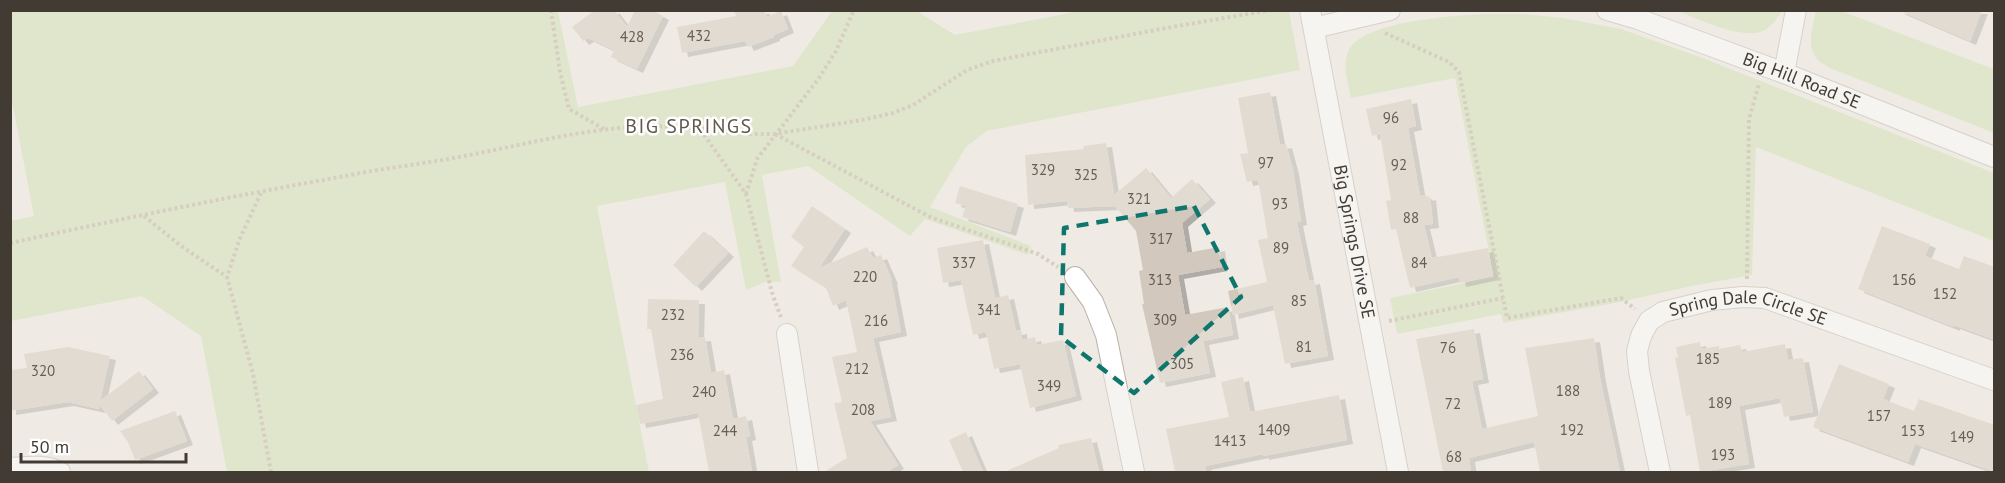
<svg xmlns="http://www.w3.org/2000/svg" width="2005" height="483" font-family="'PT Sans',sans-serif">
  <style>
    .green { fill: #cfe0b0 }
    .building { fill: #d3c8bd; filter: url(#shadow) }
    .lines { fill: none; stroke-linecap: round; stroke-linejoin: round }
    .street-casing { stroke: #bab1a7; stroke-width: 22 }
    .path { stroke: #baac9a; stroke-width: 4; stroke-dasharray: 3 3; stroke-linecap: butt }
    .street { stroke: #fff; stroke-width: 20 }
    .marked { fill: none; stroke: #0f766e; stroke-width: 4.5; stroke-dasharray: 12 8; stroke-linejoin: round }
    .labels { text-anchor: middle; stroke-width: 5; stroke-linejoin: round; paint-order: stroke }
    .number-label { font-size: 15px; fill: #665e56 }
    .street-label { font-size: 18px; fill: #413b34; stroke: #fff }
    .neighbourhood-label { font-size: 20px; letter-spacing: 1.5px; fill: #62584d; stroke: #fff }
  </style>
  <defs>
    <filter id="shadow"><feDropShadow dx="6" dy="4" stdDeviation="0" flood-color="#0004"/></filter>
  </defs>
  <rect width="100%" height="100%" fill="#efebe4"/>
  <g class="green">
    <path d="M11,10L558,11L578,107L793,66L832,11H917L955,35L1080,11H1289L1300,70L987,131L966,147L930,207L1031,246L1028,255L925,219L910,236L808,166L762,175L781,282H765L746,290L725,182L597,206L649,472H227L201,336L142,296L11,321V221L34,216L11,96Z"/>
    <path d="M1677,11H1782C1778,17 1771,28 1763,31C1741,40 1699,19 1677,11Z"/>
    <path d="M1816,11H1841L1994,69V133L1830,68C1826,65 1820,63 1817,59C1806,46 1813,25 1816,11Z"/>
    <path d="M1482,14H1523L1563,18L1621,29L1700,57L1994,173V241L1756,147L1752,275L1692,286L1615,303L1503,323L1501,314L1397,334L1390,298L1494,277L1455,78L1351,98C1348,83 1341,62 1350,48C1368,21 1451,16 1482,14Z"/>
  </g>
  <g class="building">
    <path d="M595,10H614L627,27L635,10H652L663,16L637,69L611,57L614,50L588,38L583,41L572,27Z"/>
    <path d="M734,10H764L767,17L781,11L788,29L774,35V37L748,47L745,41L682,53L677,27L736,16Z"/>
    <path d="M1898,10H1982L1970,41Z"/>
    <path d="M1270,92L1280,145L1286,144L1293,170L1301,221L1297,222L1309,281L1314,280L1328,356L1285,364L1273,305L1233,315L1228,291L1267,282L1258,240L1268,238L1258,180L1247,182L1240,154L1248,153L1238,98Z"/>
    <path d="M1411,99L1416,126L1408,128L1420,196L1426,195L1427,197L1430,196L1433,224L1424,225L1432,258L1488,248L1493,276L1460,283L1459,277L1410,288L1396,229L1391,230L1386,201L1391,200L1380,134L1372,136L1366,109Z"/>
    <path d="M1106,143L1114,195L1146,168L1171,198L1192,179L1210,199L1182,223L1187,253L1219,247L1222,267L1178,275L1185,315L1228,307L1233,335L1203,341L1210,373L1160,383L1142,304H1144L1139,271L1143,270L1136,231L1115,206L1068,208L1067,201L1028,205L1025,155L1084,149L1083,146Z"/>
    <path d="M960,186L1018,204L1010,232L962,217L966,206L955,203Z"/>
    <path d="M812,206L845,229L819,268L867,247L873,258L881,255L892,280H891L901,332L873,338L891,417L870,421L898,465L887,472H824L847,458L834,403L842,402L832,357L857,352L846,300L833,306L826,288L791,266L804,247L791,237Z"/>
    <path d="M1882,226L1930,244L1925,256L1959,269L1964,256L1995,267V340L1954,325V327L1858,289Z"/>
    <path d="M704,231L728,253L696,287L673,265Z"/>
    <path d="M983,240L995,298L1008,295L1016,331L1021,330L1022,340L1035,337L1037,345L1063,340L1076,396L1030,408L1020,364L994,369L986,332L973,335L961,280L943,283L937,248Z"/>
    <path d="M648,299L699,300L698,338L705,337L711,373L724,370L733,419L746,416L750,436L746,437L752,472H709L698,413L640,424L636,405L663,399L651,329H647Z"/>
    <path d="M1474,329L1483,379L1472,381L1482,429L1538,416L1525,348L1594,338L1600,378L1620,472H1540L1534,442L1469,458L1471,472H1443L1416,339Z"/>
    <path d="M1700,342L1701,349L1719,346V349L1740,345L1742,352L1785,344L1788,360L1803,358L1813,412L1784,417L1780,398L1739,406L1749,464L1700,472L1690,415L1686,416L1675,358L1678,357L1676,347Z"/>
    <path d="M68,347L110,356L100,401L139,371L153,389L112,421L100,405L99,409L68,402L10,411V370L27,368L24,354Z"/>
    <path d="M1839,364L1889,384L1883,399L1914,411L1919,399L1995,425V472L1915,444L1908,462L1813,427Z"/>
    <path d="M1243,377L1250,412L1339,395L1347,440L1263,456V454L1205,466L1206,472H1175L1166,429L1229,417L1221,382Z"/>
    <path d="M175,411L187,441L135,460L128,442L120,431Z"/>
    <path d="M966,432L983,472H963L949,440Z"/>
    <path d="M1091,438L1099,472H1004L1059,448L1058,445Z"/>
  </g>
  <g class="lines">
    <defs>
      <g id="street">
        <path id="s1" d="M1310,10L1398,472"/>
        <path id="s2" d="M1607,10L1638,19L1784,73L1994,157"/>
        <path d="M1314,28L1390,10"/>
        <path d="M1784,73L1796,10"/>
        <path d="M1075,277L1093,302L1106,335L1134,472"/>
        <path d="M787,334L808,472"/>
        <path d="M10,468C27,467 45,464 60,472"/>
        <path id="s3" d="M1660,472L1639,371L1637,351L1641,336L1649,321L1663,312L1712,300L1743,297L1765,298L1994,380"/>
      </g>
    </defs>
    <use href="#street" class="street-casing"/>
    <g class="path">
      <path d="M551,10L560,72L569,109L604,129"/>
      <path d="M1385,33L1449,62L1459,72L1507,318L1621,298L1635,309"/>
      <path d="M701,129L746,134H774L862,120L893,113L913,105L967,70L993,61L1177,26L1271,10"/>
      <path d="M775,134L930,217L1038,254L1058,267"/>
      <path d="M261,193L240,238L227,277L253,374L271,472"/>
      <path d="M746,194L757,159L819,78L836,51L854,10"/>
      <path d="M144,216L181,246L227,277"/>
      <path d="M10,243C121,219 233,196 345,176C379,169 414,165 448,159C534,144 612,118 700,129L746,194L773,296L781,317"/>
      <path d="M1747,279L1749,119L1759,84"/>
      <path d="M1389,321L1503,298"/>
    </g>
    <use href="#street" class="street"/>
  </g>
  <path d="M0 0H2005V483H0ZM1194,206L1241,297L1134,393L1061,337L1064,228Z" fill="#efebe4" fill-opacity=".55" fill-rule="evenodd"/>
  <path class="marked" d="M1194,206L1241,297L1134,393L1061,337L1064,228Z"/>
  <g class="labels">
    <g class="number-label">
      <text x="699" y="41">432</text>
      <text x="632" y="42">428</text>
      <text x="1391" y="123">96</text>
      <text x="1266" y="168">97</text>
      <text x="1399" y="170">92</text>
      <text x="1043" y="175">329</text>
      <text x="1086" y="180">325</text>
      <text x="1139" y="204">321</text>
      <text x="1280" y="209">93</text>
      <text x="1411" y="223">88</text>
      <text x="1161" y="244">317</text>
      <text x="1281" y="253">89</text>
      <text x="964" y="268">337</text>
      <text x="1419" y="268">84</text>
      <text x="865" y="282">220</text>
      <text x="1160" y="285">313</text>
      <text x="1904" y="285">156</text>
      <text x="1945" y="299">152</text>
      <text x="1299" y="306">85</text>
      <text x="989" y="315">341</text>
      <text x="673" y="320">232</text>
      <text x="1165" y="325">309</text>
      <text x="876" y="326">216</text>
      <text x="1304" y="352">81</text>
      <text x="1448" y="353">76</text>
      <text x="682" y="360">236</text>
      <text x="1708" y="364">185</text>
      <text x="1182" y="369">305</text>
      <text x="857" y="374">212</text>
      <text x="43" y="376">320</text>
      <text x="1049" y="391">349</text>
      <text x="1568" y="396">188</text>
      <text x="704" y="397">240</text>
      <text x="1720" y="408">189</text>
      <text x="1453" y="409">72</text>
      <text x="863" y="415">208</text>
      <text x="1879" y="421">157</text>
      <text x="1274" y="435">1409</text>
      <text x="1572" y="435">192</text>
      <text x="725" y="436">244</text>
      <text x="1913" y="436">153</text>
      <text x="1962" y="442">149</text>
      <text x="1230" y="446">1413</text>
      <text x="1723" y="460">193</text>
      <text x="1454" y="462">68</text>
    </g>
    <g class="street-label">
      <text dy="6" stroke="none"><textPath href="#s2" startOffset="207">Big Hill Road SE</textPath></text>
      <text dy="6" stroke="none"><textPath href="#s1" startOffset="236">Big Springs Drive SE</textPath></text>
      <text dy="6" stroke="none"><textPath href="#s3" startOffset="260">Spring Dale Circle SE</textPath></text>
    </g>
    <g class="neighbourhood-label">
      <text x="689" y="133">BIG SPRINGS</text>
    </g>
  </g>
  <rect width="2005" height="483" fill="none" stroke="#413b34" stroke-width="24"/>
  <path d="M21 453v9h165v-9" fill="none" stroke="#413b34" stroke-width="3"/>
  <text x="30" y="453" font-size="18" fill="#413b34" stroke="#ffffff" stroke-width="4.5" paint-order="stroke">50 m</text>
</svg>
